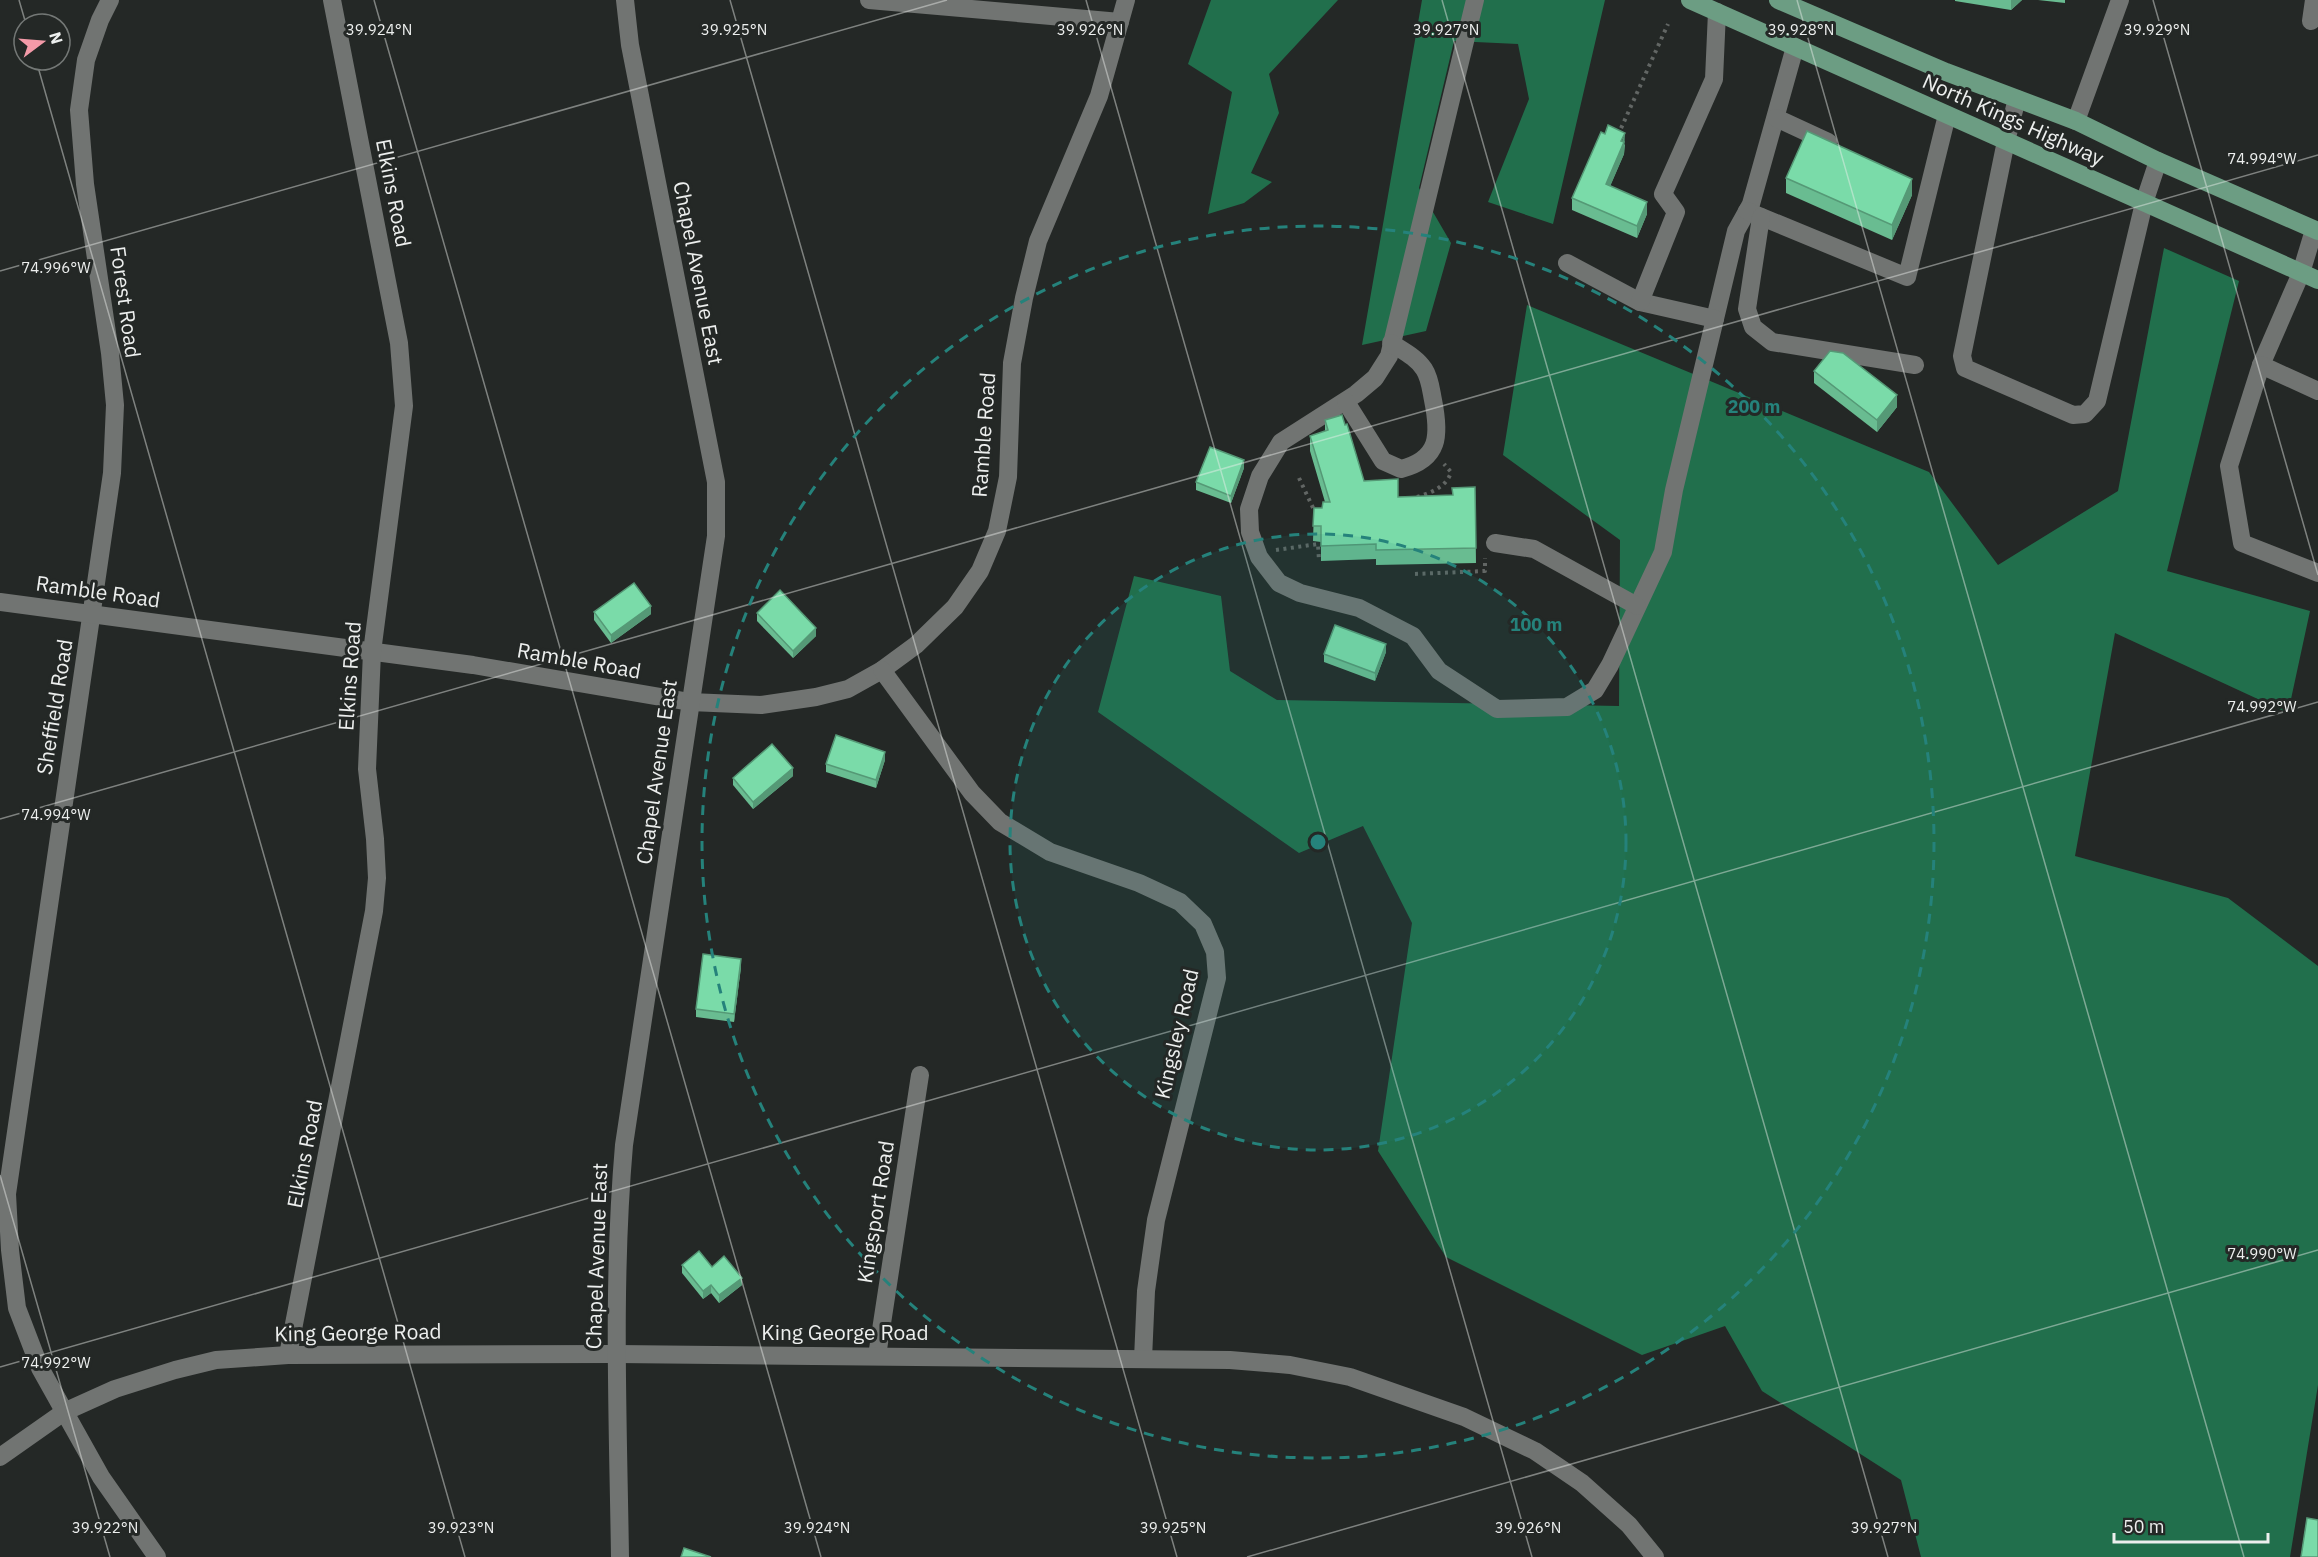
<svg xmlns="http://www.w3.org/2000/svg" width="2318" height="1557" font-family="'IBM Plex Sans',sans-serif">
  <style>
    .forest { fill: #216f4c }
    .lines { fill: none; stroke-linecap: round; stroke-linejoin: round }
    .path { stroke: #626664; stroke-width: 4; stroke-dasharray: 3 4.5; stroke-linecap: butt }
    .minor { stroke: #717472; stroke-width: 18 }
    .major { stroke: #6c9d83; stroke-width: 18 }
    .wall { fill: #69bc91 }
    .shaded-wall { fill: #559976 }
    .building { fill: #7adba9; stroke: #559976; stroke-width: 1.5 }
    .ticks { fill: none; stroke: #edefee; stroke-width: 1.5; stroke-opacity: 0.45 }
    .ring { fill: none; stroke: #25827b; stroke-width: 3; stroke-dasharray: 10 8 }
    .labels { text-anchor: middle; stroke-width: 6; stroke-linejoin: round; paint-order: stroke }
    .street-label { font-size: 21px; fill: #edefee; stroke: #242826 }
    .ticks-label { font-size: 15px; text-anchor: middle; fill: #edefee; stroke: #242826; stroke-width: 6; stroke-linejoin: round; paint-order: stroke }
    .centre { fill: #25827b; stroke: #242826; stroke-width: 3 }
    .ring-label { font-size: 18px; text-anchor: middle; font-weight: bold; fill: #25827b; stroke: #242826; stroke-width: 6; stroke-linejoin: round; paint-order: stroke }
  </style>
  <rect width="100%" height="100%" fill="#242826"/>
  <g class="forest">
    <path d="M1211,0H1338L1269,74L1279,113L1251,173L1272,182L1244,203L1208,214L1232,92L1188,64Z"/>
    <path d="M1422,0H1605L1553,224L1488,202L1529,99L1518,44L1454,41L1419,188L1451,243L1426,331L1362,345Z"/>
    <path d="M2164,248L2239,281L2167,571L2310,611L2288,713L2115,633L2075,856L2228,898L2318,966V1385L2290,1557H1921L1901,1480L1762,1391L1725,1326L1642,1355L1446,1257L1378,1151L1412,923L1363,826L1299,853L1098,712L1134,576L1221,596L1230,671L1277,700L1619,706L1620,540L1503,455L1527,305L1929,472L1998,565L2118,491Z"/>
  </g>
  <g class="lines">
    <g class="path">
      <path d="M1618,135L1668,24"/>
      <path d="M1299,478L1315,512"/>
      <path d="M1417,497C1430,493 1447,487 1451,472L1444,464"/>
      <path d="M1276,550L1318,544L1319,561"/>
      <path d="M1415,574L1485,571V558"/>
    </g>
    <g class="minor">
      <path d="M110,0L100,20L86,60L79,110L85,184L110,353L115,405L112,473L7,1194L10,1250L17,1308L40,1368L101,1477L157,1557"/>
      <path d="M869,0L1120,22"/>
      <path d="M1475,0L1389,356L1375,378L1356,394L1281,442L1260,476L1249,509L1250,532L1259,557L1279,583L1300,593L1359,608L1413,636L1439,671L1497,709L1567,707L1595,690L1610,665L1663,552L1674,490L1736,231L1751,204L1795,47"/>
      <path d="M2311,21L2314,0"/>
      <path d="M2017,99L2006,141L1962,356L1965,368L2073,415L2085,414L2097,401L2144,203L2158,161"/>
      <path d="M1776,118L1828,142"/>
      <path d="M2076,121L2120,0"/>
      <path d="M1747,211L1907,277L1947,115"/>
      <path d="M1761,217L1747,309L1753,327L1772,342L1915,365"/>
      <path d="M2314,230L2301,273L2261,365L2229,466L2242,543L2318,573"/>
      <path d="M1567,263L1640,302L1715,319"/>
      <path d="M1640,302L1676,212L1663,194L1714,79L1717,12"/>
      <path d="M2261,365L2318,391"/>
      <path d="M1346,402L1383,461L1401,469C1440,459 1440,435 1433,400C1431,390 1430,378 1424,369C1416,357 1403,351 1391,343"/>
      <path d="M1495,543L1534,549L1637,606"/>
      <path d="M0,602L473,665L690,702L761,705L816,697L848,689L882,670L916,645L955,607L980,571L997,531L1008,477L1012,363L1024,298L1038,241L1099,96L1126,0"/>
      <path d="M882,670L972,793L1000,822L1050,852L1139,883L1180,902L1203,924L1215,952L1217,978L1156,1220L1146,1291L1143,1359"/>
      <path d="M288,1355L374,911L377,878L375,839L367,769L372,652L404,406L399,343L332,0"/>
      <path d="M877,1356L920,1075"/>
      <path d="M0,1457L64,1412L115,1389L175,1370L216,1360L288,1355L617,1354L1230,1360L1290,1365L1350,1377L1464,1417L1535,1451L1582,1483L1629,1525L1655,1557"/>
      <path d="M620,1557C618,1420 612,1282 624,1145L716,536V482L630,45L625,0"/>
    </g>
    <g class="major">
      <path d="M1690,0L2318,280"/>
      <path d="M1778,0L1946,72L2076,121L2158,161L2318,231"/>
    </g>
  </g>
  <g class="wall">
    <path d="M1955,0H2022L2011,10L1955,1Z"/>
    <path d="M2038,0H2065V3Z"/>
    <path d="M1625,144L1624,154L1610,186L1647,214L1637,238L1572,210V198Z"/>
    <path d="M1786,178L1912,195L1892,240L1786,193Z"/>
    <path d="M1814,371L1897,407L1877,432L1814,383Z"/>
    <path d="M1325,420L1364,481L1398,497L1452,495L1475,487L1476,563L1376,565V559L1321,561V542L1313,541L1314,508H1322L1325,502L1310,451V436L1325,431Z"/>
    <path d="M1244,468L1231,503L1196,490V482Z"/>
    <path d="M594,612L651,614L611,643L594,620Z"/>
    <path d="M757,613L816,636L793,658L757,621Z"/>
    <path d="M1386,652L1375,681L1324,662V654Z"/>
    <path d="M885,760L876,788L826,772V764Z"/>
    <path d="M793,776L753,809L733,785V778Z"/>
    <path d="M741,967L734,1022L696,1017V1009Z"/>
    <path d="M682,1265L712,1267L742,1285L719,1303L711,1293L703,1299L682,1273Z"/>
  </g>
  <g class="shaded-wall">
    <path d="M2011,0H2022L2011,10Z"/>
    <path d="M1625,133L1624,154L1606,196V184Z"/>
    <path d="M1912,179V195L1892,240V225Z"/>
    <path d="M1647,202V214L1637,238V226Z"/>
    <path d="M1897,395V407L1877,432V420Z"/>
    <path d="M1244,460V468L1231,503V496Z"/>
    <path d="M651,606V614L611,643V635Z"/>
    <path d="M816,628V636L793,658V651Z"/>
    <path d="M1386,644V652L1375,681V673Z"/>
    <path d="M885,752V760L876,788V780Z"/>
    <path d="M793,768V776L753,809V802Z"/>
    <path d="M741,959V967L734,1022V1014Z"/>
    <path d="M742,1278V1285L719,1303V1295Z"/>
    <path d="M711,1285V1293L703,1299V1291Z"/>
  </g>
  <g class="building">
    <path d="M1608,125L1625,133L1621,141L1624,142L1606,184L1647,202L1637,226L1572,198L1601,132L1605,134Z"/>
    <path d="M1807,131L1912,179L1892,225L1786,178Z"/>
    <path d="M1830,351L1843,353L1897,395L1877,420L1814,371Z"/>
    <path d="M1342,415L1345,425L1347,424L1364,481L1398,479V497L1453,495L1452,488L1475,487L1476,548L1376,550V544L1321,546V526H1313L1314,508H1322L1323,502H1330L1310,436L1328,430L1325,420Z"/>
    <path d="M1210,447L1244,460L1231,496L1196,482Z"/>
    <path d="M634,583L651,606L611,635L594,612Z"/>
    <path d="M780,590L816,628L793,651L757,613Z"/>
    <path d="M1335,625L1386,644L1375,673L1324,654Z"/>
    <path d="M836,735L885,752L876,780L826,764Z"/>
    <path d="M772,744L793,768L753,802L733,778Z"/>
    <path d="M703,954L741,959L734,1014L696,1009Z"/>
    <path d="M699,1251L712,1267L724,1256L742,1278L719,1295L711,1285L703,1291L682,1265Z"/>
    <path d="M2307,1518L2318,1520V1557H2301Z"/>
    <path d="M684,1548L711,1557H681Z"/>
  </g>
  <path class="ticks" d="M19,0L26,24M374,0L821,1557M730,0L1177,1557M1086,0L1532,1557M1442,0L1888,1557M1797,0L2244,1557M2153,0L2318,575M36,60L465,1557M0,271L947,0M0,819L2318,155M0,1175L110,1557M0,1367L2318,702M1247,1557L2318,1250"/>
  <circle cx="1318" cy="842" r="308" fill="#25827b" fill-opacity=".12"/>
  <g class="ring">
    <circle cx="1318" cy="842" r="308"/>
    <circle cx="1318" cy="842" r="616"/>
  </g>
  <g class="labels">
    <g class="street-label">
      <text transform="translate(2013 120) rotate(24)" y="7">North Kings Highway</text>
      <text transform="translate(393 193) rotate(79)" y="7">Elkins Road</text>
      <text transform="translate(698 273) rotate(79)" y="7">Chapel Avenue East</text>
      <text transform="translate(125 302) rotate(82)" y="7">Forest Road</text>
      <text transform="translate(984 435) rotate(-86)" y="7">Ramble Road</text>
      <text transform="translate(98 592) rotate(8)" y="7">Ramble Road</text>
      <text transform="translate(579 661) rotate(10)" y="7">Ramble Road</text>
      <text transform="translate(350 676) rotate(-86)" y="7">Elkins Road</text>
      <text transform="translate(55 707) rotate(-81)" y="7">Sheffield Road</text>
      <text transform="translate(657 772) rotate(-82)" y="7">Chapel Avenue East</text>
      <text transform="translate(1177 1034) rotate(-77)" y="7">Kingsley Road</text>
      <text transform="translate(305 1154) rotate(-79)" y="7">Elkins Road</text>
      <text transform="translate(876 1212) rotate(-81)" y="7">Kingsport Road</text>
      <text transform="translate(597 1256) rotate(-88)" y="7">Chapel Avenue East</text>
      <text transform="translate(358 1333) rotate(-1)" y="7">King George Road</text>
      <text x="845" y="1340">King George Road</text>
    </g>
  </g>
  <g class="ticks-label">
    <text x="379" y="35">39.924°N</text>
    <text x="734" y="35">39.925°N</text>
    <text x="1090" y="35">39.926°N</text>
    <text x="1446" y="35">39.927°N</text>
    <text x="1801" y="35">39.928°N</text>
    <text x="2157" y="35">39.929°N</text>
    <text x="2262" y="164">74.994°W</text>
    <text x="56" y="273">74.996°W</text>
    <text x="2262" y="712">74.992°W</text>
    <text x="56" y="820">74.994°W</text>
    <text x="2262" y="1259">74.990°W</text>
    <text x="56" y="1368">74.992°W</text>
    <text x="105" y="1533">39.922°N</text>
    <text x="461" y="1533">39.923°N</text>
    <text x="817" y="1533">39.924°N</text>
    <text x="1173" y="1533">39.925°N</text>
    <text x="1528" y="1533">39.926°N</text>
    <text x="1884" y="1533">39.927°N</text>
  </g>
  <circle cx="1318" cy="842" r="9" class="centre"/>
  <g class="ring-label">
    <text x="1754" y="413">200 m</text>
    <text x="1536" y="631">100 m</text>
  </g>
  <g transform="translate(42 42) rotate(74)"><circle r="28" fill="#242826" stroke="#747876" stroke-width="1.5"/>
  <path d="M0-4.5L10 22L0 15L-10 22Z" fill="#f39aa8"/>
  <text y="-9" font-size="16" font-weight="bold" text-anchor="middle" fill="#edefee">N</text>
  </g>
  <path d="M2114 1533v9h154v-9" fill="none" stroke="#edefee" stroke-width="3"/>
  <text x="2123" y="1533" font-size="18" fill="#edefee" stroke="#242826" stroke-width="4.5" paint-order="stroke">50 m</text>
</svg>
